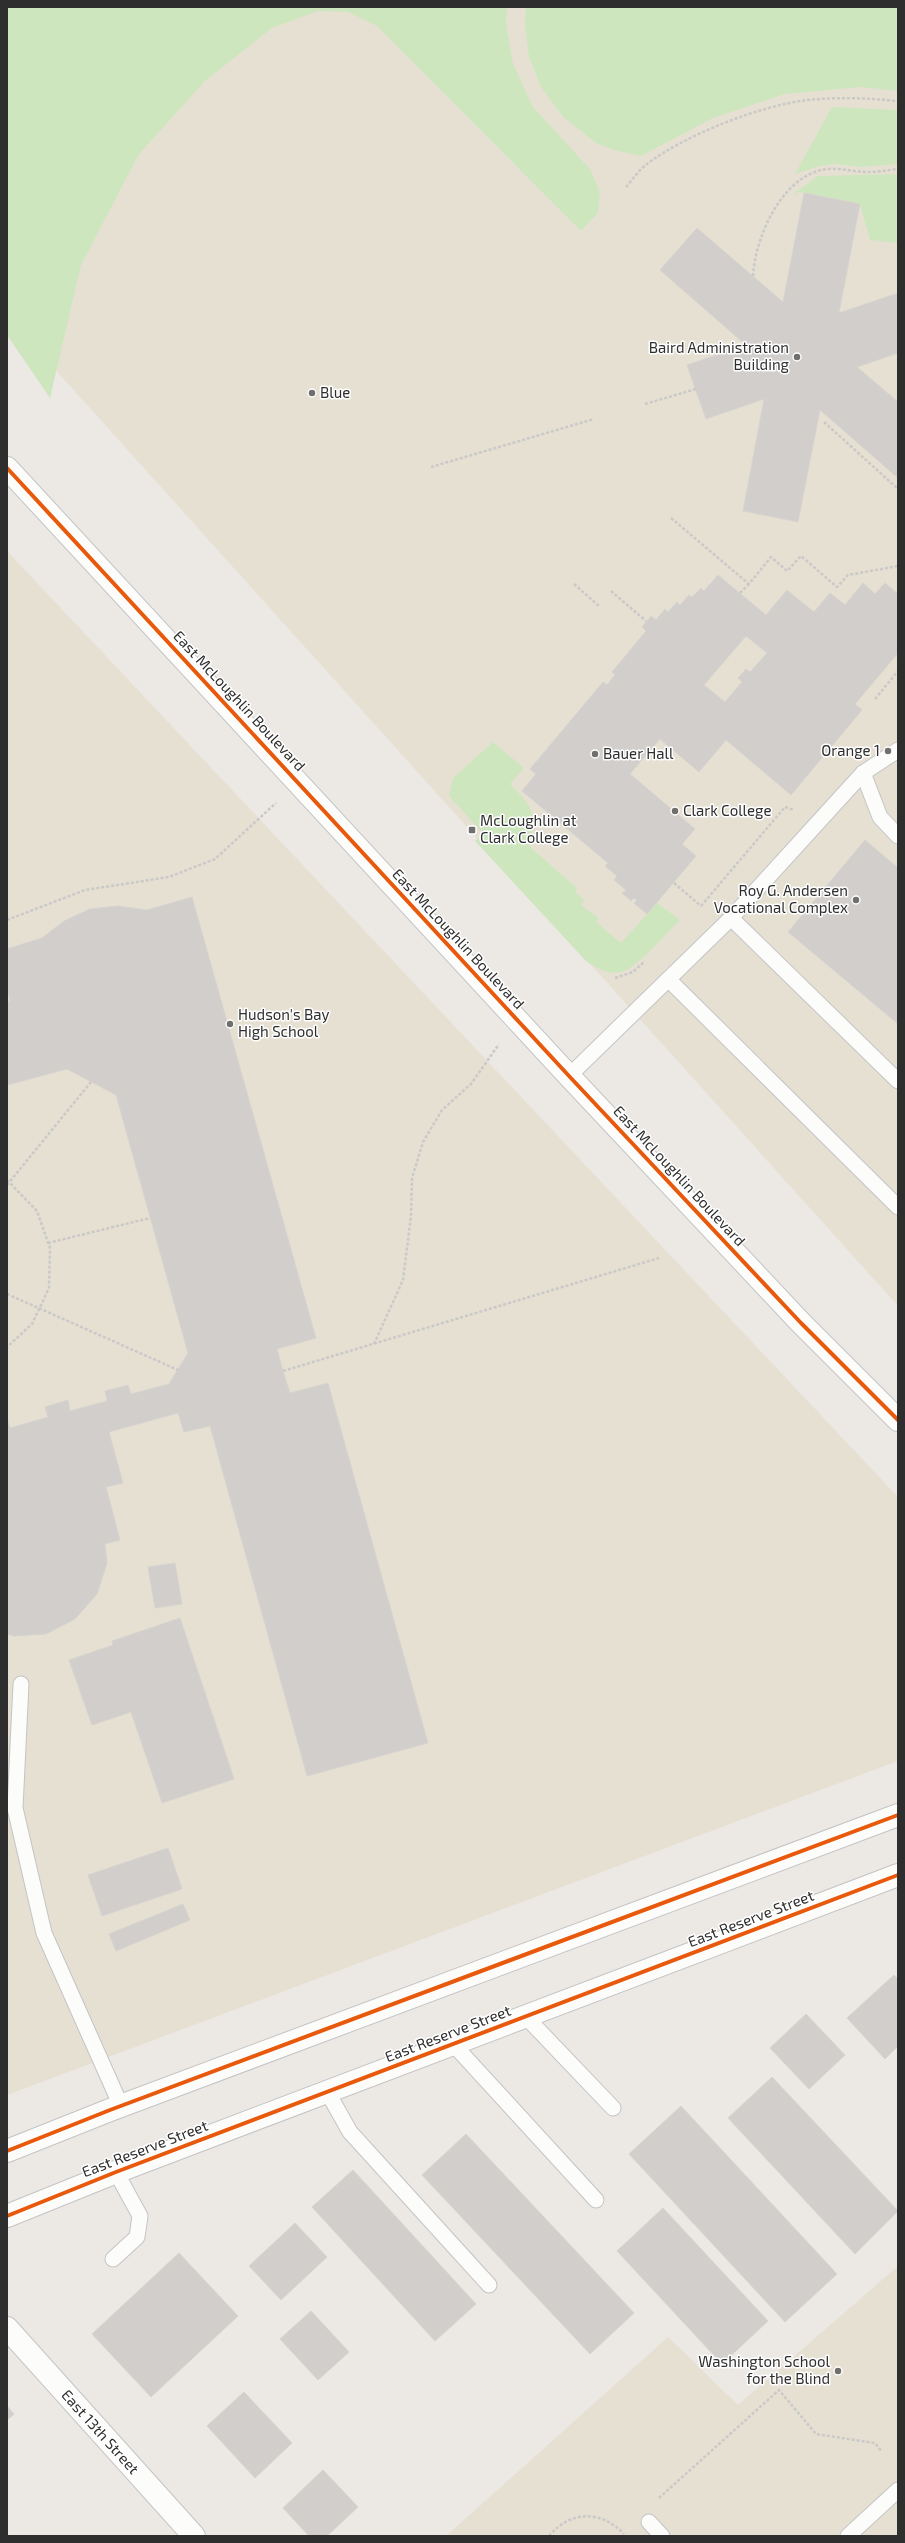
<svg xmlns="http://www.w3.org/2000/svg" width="905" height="2543" font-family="'Exo 2',sans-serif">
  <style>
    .education { fill: #e6e0d3 }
    .green { fill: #cee6be }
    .building { fill: #d1cecb; stroke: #d7d4d0; fill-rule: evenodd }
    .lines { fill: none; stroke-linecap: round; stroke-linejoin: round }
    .service-casing { stroke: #c5c4c5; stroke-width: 17 }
    .minor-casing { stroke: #c5c4c5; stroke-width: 24 }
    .tertiary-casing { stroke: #c5c4c5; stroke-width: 24 }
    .path { stroke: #c9c9c8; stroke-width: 2.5; stroke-dasharray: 3 2; stroke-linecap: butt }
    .service { stroke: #fcfcfb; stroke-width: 15 }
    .minor { stroke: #fcfcfb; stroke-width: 22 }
    .tertiary { stroke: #fcfcfb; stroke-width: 22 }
    .cycleway-casing { stroke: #fff; stroke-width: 6 }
    .cycleway { stroke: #e8590c; stroke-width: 4 }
    .poi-dot { fill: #706f6e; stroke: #fff; stroke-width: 1.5 }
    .labels { text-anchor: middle; stroke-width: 3; stroke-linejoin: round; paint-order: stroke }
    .poi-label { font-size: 15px; fill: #2e2e2e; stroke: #fff; text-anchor: start }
    .street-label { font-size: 15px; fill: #2e2e2e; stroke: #fff }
  </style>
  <rect width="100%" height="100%" fill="#ece8e4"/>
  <g class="education">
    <path d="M7,7H898V1306L7,316Z"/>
    <path d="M7,551L898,1497V1761L7,2095Z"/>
    <path d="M898,2266V2536H446L668,2337L738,2405Z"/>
  </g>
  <g class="green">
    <path d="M7,7H507L506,23L513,64L533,107L590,169L600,192L598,213L581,231L377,26L348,12L318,11L272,28L205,81L139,154L81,265L50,398L7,335Z"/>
    <path d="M526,7H898V91L861,87L785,94L713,118L641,156L617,151L596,143L563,117L541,87L529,57L525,25Z"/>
    <path d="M832,107L898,110V164L860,167L836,164L819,166L795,174Z"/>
    <path d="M898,174V243L870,240L860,204L799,192L792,195L818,176Z"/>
    <path d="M493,742L524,768L510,784C520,794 530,803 533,817C535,825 530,829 534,841L530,847L577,888L575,892L584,900L581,905L599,918L596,922L621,943L657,903L680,920C666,933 638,968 621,972C608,975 596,968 586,961L475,841L483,833L449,796L453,778Z"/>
  </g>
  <g class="building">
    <path d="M804,193L860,204L839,313L898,293V353L857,367L898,402V478L820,410L798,522L743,511L764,399L706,419L687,365L746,345L660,270L697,228L783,302Z"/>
    <path d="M718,575L766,615L787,590L814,612L830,593L845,605L863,583L875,594L885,583L898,594V653L855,704L862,710L791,795L726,740L699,772L660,739L630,774L695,829L682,844L696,856L647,914L634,903L637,900L634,898L631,901L622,893L626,890L614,880L617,876L605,866L608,863L522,791L536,774L530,769L603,682L607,685L615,675L612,672L646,631L642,627L651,616L656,620L665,609L668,612L677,602L680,605L689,595L692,597L701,588L704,591ZM746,636L767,653L750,672L746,669L738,678L742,682L725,702L704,685Z"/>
    <path d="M865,840L898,868V1024L788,932Z"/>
    <path d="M192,897L316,1338L277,1349L283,1371L290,1393L328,1383L428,1743L307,1776L210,1426L184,1432L178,1413L109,1432L123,1483L106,1487L120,1540L105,1544L107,1563L97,1594L75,1619L46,1634L14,1636L7,1634V1418L10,1428L48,1417L45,1407L68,1400L70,1411L107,1401L105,1391L128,1385L131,1394L169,1384L188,1353L116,1095L67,1069L7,1085V1001H10L7,990V949L42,938L64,921L90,909L118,906L147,910Z"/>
    <path d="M175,1563L182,1604L155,1608L148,1567Z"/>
    <path d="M180,1618L234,1779L162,1803L131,1712L92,1725L69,1660L113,1645L112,1641Z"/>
    <path d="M168,1848L182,1889L102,1916L88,1875Z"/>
    <path d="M183,1904L190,1920L116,1951L109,1934Z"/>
    <path d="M894,1975L898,1979V2046L885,2059L847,2018Z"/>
    <path d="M806,2014L845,2055L809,2089L770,2048Z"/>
    <path d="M772,2077L898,2211L855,2254L728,2118Z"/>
    <path d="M681,2106L837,2274L785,2322L629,2154Z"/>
    <path d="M466,2134L634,2313L590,2354L422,2175Z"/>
    <path d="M353,2170L476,2304L435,2341L312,2207Z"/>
    <path d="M663,2208L768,2321L722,2364L617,2251Z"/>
    <path d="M295,2223L327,2257L281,2300L249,2266Z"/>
    <path d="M179,2253L238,2316L151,2397L92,2334Z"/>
    <path d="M311,2311L349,2352L318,2380L280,2339Z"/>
    <path d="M244,2392L292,2443L255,2478L207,2426Z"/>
    <path d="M7,2406L14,2414L7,2420Z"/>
    <path d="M323,2470L358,2507L327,2536H309L283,2508Z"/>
  </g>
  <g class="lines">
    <defs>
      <g id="service">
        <path d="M863,773L880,817L898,836"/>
        <path d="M731,918L898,1081"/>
        <path d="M669,980L898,1207"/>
        <path d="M569,1076L731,918L863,773L898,750"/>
        <path d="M21,1684L15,1808L44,1933L121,2106"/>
        <path d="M527,2018L613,2108"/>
        <path d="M454,2045L596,2200"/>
        <path d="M328,2093L350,2132L489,2285"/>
        <path d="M113,2259L137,2237L140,2216L116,2172"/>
        <path d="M649,2522L662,2536"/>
        <path d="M848,2536L898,2490"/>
      </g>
      <path id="minor" d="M7,2328L194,2536"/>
      <g id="tertiary">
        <path d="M7,468L569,1076L801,1323L898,1420"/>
        <path d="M7,2151L110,2110L898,1815"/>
        <path d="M7,2216L116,2172L898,1875"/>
      </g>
    </defs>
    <use href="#service" class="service-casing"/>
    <use href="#minor" class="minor-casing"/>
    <use href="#tertiary" class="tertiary-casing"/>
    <g class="path">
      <path d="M626,187C633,179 639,170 647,164C685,135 759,106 807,100C837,97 868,98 898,101"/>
      <path d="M753,276C755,237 783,173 828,169C841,168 855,172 868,172C878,172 888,170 898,169"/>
      <path d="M645,404L696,389"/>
      <path d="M824,422L898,489"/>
      <path d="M431,467L594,419"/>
      <path d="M671,518L749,584L771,557L787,571L801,556L837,587L848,575L898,566"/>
      <path d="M574,584L599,606"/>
      <path d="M611,591L646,621"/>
      <path d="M740,593L749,584"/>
      <path d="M875,699L898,671"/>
      <path d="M674,883L701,906"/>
      <path d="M701,906L785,807L794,810"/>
      <path d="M7,920L85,890L169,877L215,859L276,803"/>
      <path d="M615,978L633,972L645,961"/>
      <path d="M7,1180L37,1211L50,1248L49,1288L32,1324L7,1347"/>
      <path d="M7,1185L91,1082"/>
      <path d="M48,1243L150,1218"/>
      <path d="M7,1294L178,1370"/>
      <path d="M374,1344L403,1280L411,1216L412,1178L423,1142L442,1110L471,1084L499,1044"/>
      <path d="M283,1371L659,1258"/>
      <path d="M659,2498L779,2390L816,2434L875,2443L882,2452"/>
      <path d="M549,2536C571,2510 601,2510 624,2534"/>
    </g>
    <use href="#service" class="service"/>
    <use href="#minor" class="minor"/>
    <use href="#tertiary" class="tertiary"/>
    <defs>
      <g id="cycleway">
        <path d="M7,468L569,1076L801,1323L898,1420"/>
        <path d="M7,2151L110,2110L898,1815"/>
        <path d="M7,2216L116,2172L898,1875"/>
      </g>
    </defs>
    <use href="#cycleway" class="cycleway-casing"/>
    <use href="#cycleway" class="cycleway"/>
  </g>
  <g class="poi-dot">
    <circle cx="797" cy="357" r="4"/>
    <circle cx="312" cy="393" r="4"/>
    <circle cx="888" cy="751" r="4"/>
    <circle cx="595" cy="754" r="4"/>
    <circle cx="675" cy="811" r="4"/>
    <rect x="468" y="826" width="8" height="8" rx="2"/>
    <circle cx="856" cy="900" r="4"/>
    <circle cx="230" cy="1024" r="4"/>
    <circle cx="838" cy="2371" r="4"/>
  </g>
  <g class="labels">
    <g class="poi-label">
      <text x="789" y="353" text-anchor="end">Baird Administration<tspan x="789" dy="17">Building</tspan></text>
      <text x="320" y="398">Blue</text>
      <text x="880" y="756" text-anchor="end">Orange 1</text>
      <text x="603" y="759">Bauer Hall</text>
      <text x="683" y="816">Clark College</text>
      <text x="480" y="826">McLoughlin at<tspan x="480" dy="17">Clark College</tspan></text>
      <text x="848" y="896" text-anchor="end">Roy G. Andersen<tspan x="848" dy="17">Vocational Complex</tspan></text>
      <text x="238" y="1020">Hudson's Bay<tspan x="238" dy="17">High School</tspan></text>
      <text x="830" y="2367" text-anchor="end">Washington School<tspan x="830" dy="17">for the Blind</tspan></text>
    </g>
    <g class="street-label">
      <text transform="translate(239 701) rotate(47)" y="5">East McLoughlin Boulevard</text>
      <text transform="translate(458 939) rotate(47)" y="5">East McLoughlin Boulevard</text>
      <text transform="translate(679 1176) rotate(47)" y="5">East McLoughlin Boulevard</text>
      <text transform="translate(751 1919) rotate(-21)" y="5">East Reserve Street</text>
      <text transform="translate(448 2034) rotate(-21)" y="5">East Reserve Street</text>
      <text transform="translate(145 2149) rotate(-21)" y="5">East Reserve Street</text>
      <text transform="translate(100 2432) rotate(48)" y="5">East 13th Street</text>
    </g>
  </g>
  <rect width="905" height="2543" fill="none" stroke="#2e2e2e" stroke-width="16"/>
</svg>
